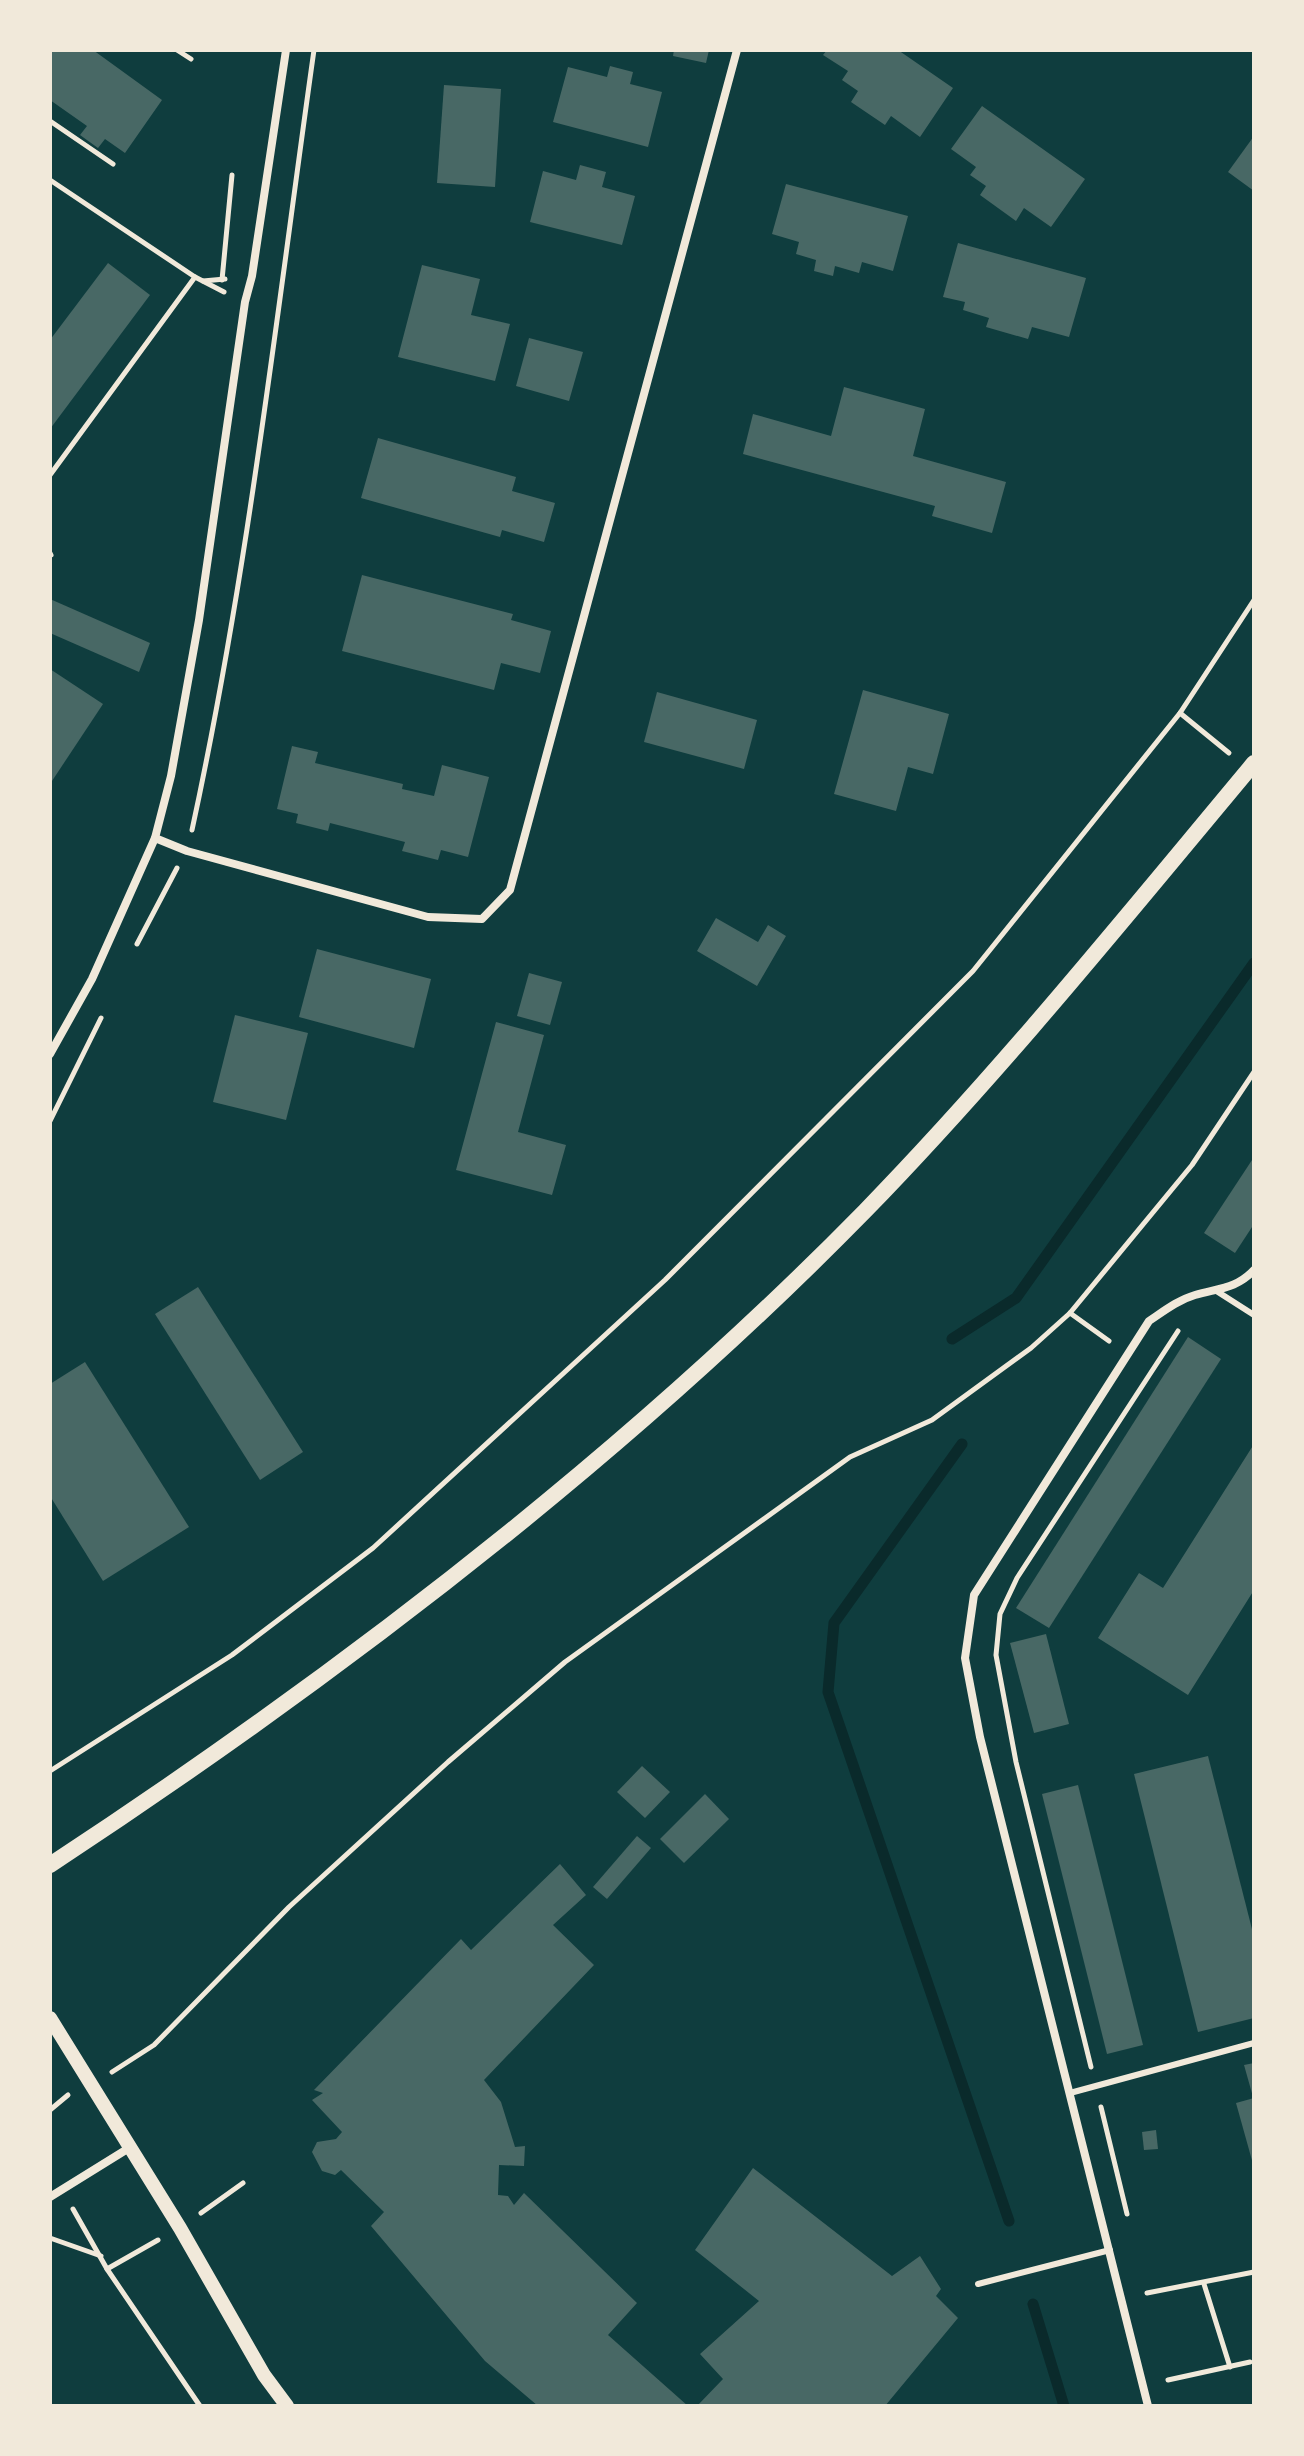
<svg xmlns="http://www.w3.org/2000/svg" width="1304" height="2456" font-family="Cabin,sans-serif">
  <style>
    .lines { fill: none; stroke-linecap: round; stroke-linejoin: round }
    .stream { stroke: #0a2a2b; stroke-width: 11 }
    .building { fill: #486865 }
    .path { stroke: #f1e9da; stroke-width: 5 }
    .service { stroke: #f1e9da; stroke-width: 6 }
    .minor { stroke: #f1e9da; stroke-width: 8 }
    .tertiary { stroke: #f1e9da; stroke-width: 14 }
    .secondary { stroke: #f1e9da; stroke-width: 16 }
  </style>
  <rect width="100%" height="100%" fill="#0f3d3e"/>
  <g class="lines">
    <g class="stream">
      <path d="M952,1339L1016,1298L1254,963"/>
      <path d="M962,1444L834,1623L828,1692L1009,2221"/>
      <path d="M1033,2304L1064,2406"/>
    </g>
  </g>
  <g class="building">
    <path d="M50,50H93L162,100L125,153L105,139L98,148L80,135L87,126L50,100Z"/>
    <path d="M674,50H709L706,63L673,56Z"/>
    <path d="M827,50H898L953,88L920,137L891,116L885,125L851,102L858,91L842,80L848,71L823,55Z"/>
    <path d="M610,66L633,72L630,84L662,92L648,147L553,122L568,67L607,77Z"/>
    <path d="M444,85L501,89L495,187L437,183Z"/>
    <path d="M982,106L1085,179L1051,227L1024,208L1016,221L980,195L986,186L970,175L976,167L951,149Z"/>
    <path d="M1254,136V191L1228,172Z"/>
    <path d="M580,165L606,172L602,187L635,196L622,245L530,222L543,171L576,180Z"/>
    <path d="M786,184L908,216L893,271L862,262L859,273L835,266L833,276L814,271L816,260L796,254L799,242L772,234Z"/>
    <path d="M958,243L1086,278L1069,337L1032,327L1028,339L986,327L989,318L963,310L965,302L943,297Z"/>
    <path d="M108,263L150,295L50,429V340Z"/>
    <path d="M422,265L480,279L471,315L510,324L495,381L398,357Z"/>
    <path d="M529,338L583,352L569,401L516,386Z"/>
    <path d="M844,387L925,409L913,456L1006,482L992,533L932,516L935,506L743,454L753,414L831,436Z"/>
    <path d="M378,438L516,477L512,491L555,503L544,542L502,530L500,537L361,498Z"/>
    <path d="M362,575L513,614L511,620L551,631L540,673L501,663L494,690L342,651Z"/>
    <path d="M50,599L150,643L139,672L50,633Z"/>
    <path d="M50,669L103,704L50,784Z"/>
    <path d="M863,690L949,714L933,774L908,767L896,811L834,794Z"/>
    <path d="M657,692L757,720L744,769L644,742Z"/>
    <path d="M292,746L318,752L315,763L403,784L402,789L434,796L442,765L489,777L468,857L441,850L438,860L402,851L405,842L330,823L328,831L296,823L298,814L277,809Z"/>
    <path d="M716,918L758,942L768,925L786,936L757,986L697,951Z"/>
    <path d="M317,949L431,979L414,1048L299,1017Z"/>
    <path d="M529,973L562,982L550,1025L517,1016Z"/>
    <path d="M235,1015L308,1033L286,1120L213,1102Z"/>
    <path d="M496,1022L544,1035L518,1132L566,1145L552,1195L456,1170Z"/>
    <path d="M1254,1157V1224L1235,1253L1204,1233Z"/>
    <path d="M198,1287L303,1452L260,1480L155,1314Z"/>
    <path d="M1188,1337L1221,1359L1049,1628L1016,1608Z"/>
    <path d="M85,1362L189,1527L103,1581L50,1496V1384Z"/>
    <path d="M1254,1444V1590L1188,1695L1098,1638L1139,1573L1163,1588Z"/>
    <path d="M1046,1634L1069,1724L1034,1733L1010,1643Z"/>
    <path d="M1208,1756L1254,1937V2018L1198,2032L1134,1774Z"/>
    <path d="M642,1766L670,1792L645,1818L617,1792Z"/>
    <path d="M1078,1785L1143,2045L1107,2054L1042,1794Z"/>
    <path d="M705,1794L729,1819L684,1863L660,1839Z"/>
    <path d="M637,1836L651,1848L607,1899L593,1887Z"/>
    <path d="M560,1864L586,1895L553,1925L594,1965L484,2080L501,2102L515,2147L525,2146L524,2166L499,2165L498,2195L508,2196L514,2205L524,2193L637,2303L608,2335L688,2406H538L485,2361L371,2226L384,2212L341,2170L335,2175L322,2171L312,2152L317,2142L336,2139L342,2132L312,2100L323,2093L314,2090L461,1939L471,1950Z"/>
    <path d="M1254,2063V2097H1253L1244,2065Z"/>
    <path d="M1254,2098V2163L1253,2164L1236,2103Z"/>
    <path d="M1156,2130L1158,2149L1144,2150L1142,2132Z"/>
    <path d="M753,2168L892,2276L920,2256L941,2289L936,2296L958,2318L885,2406H697L723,2379L700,2354L759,2301L695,2250Z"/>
  </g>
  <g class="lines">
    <g class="path">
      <path d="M177,50L191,59"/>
      <path d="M50,121L113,164"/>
      <path d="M50,180L195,277L224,292"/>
      <path d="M222,280L232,175"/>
      <path d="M203,281L225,279"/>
      <path d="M50,475L195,277"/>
      <path d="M50,553L51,555"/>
      <path d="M1180,713L1229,753"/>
      <path d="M192,830C248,572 277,311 314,50"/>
      <path d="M137,944L177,868"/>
      <path d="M50,1121L101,1018"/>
      <path d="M1070,1313L1109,1341"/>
      <path d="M50,1771L232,1655L373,1548L665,1280L973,971L1180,713L1254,600"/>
      <path d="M1091,2067L1016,1762L996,1655L1000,1614L1017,1578L1178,1331"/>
      <path d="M112,2072L154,2045L289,1907L448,1762L565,1662L850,1457L932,1420L1031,1348L1070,1313L1192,1165L1254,1072"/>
      <path d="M1101,2107L1127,2214"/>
      <path d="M50,2110L68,2095"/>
      <path d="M73,2209L107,2269L200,2406"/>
      <path d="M201,2213L243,2183"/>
      <path d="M50,2238L101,2256"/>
      <path d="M107,2269L158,2240"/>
      <path d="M1204,2284L1230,2367"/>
      <path d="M1147,2293L1254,2272"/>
      <path d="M1168,2380L1250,2362"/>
    </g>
    <g class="service">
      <path d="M1218,1292L1254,1315"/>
      <path d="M1070,2093L1254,2043"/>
      <path d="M978,2284L1110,2250"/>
    </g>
    <g class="minor">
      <path d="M155,838L187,851L428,917L482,919L510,890L737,50"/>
      <path d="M50,1054L92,979L155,838L171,776L199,620L245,302L252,276L286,50"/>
      <path d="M50,2197L129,2148"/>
      <path d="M1148,2406L980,1737L965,1658L974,1595L1149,1321C1164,1311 1178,1300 1195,1295C1219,1288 1236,1289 1254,1270"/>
    </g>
    <path class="tertiary" d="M50,2018L180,2228L264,2375L287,2406"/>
    <path class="secondary" d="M50,1865C339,1675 623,1458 865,1211C1003,1069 1127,915 1254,763"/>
  </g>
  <rect width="1304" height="2456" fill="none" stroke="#f1e9da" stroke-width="104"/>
</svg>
